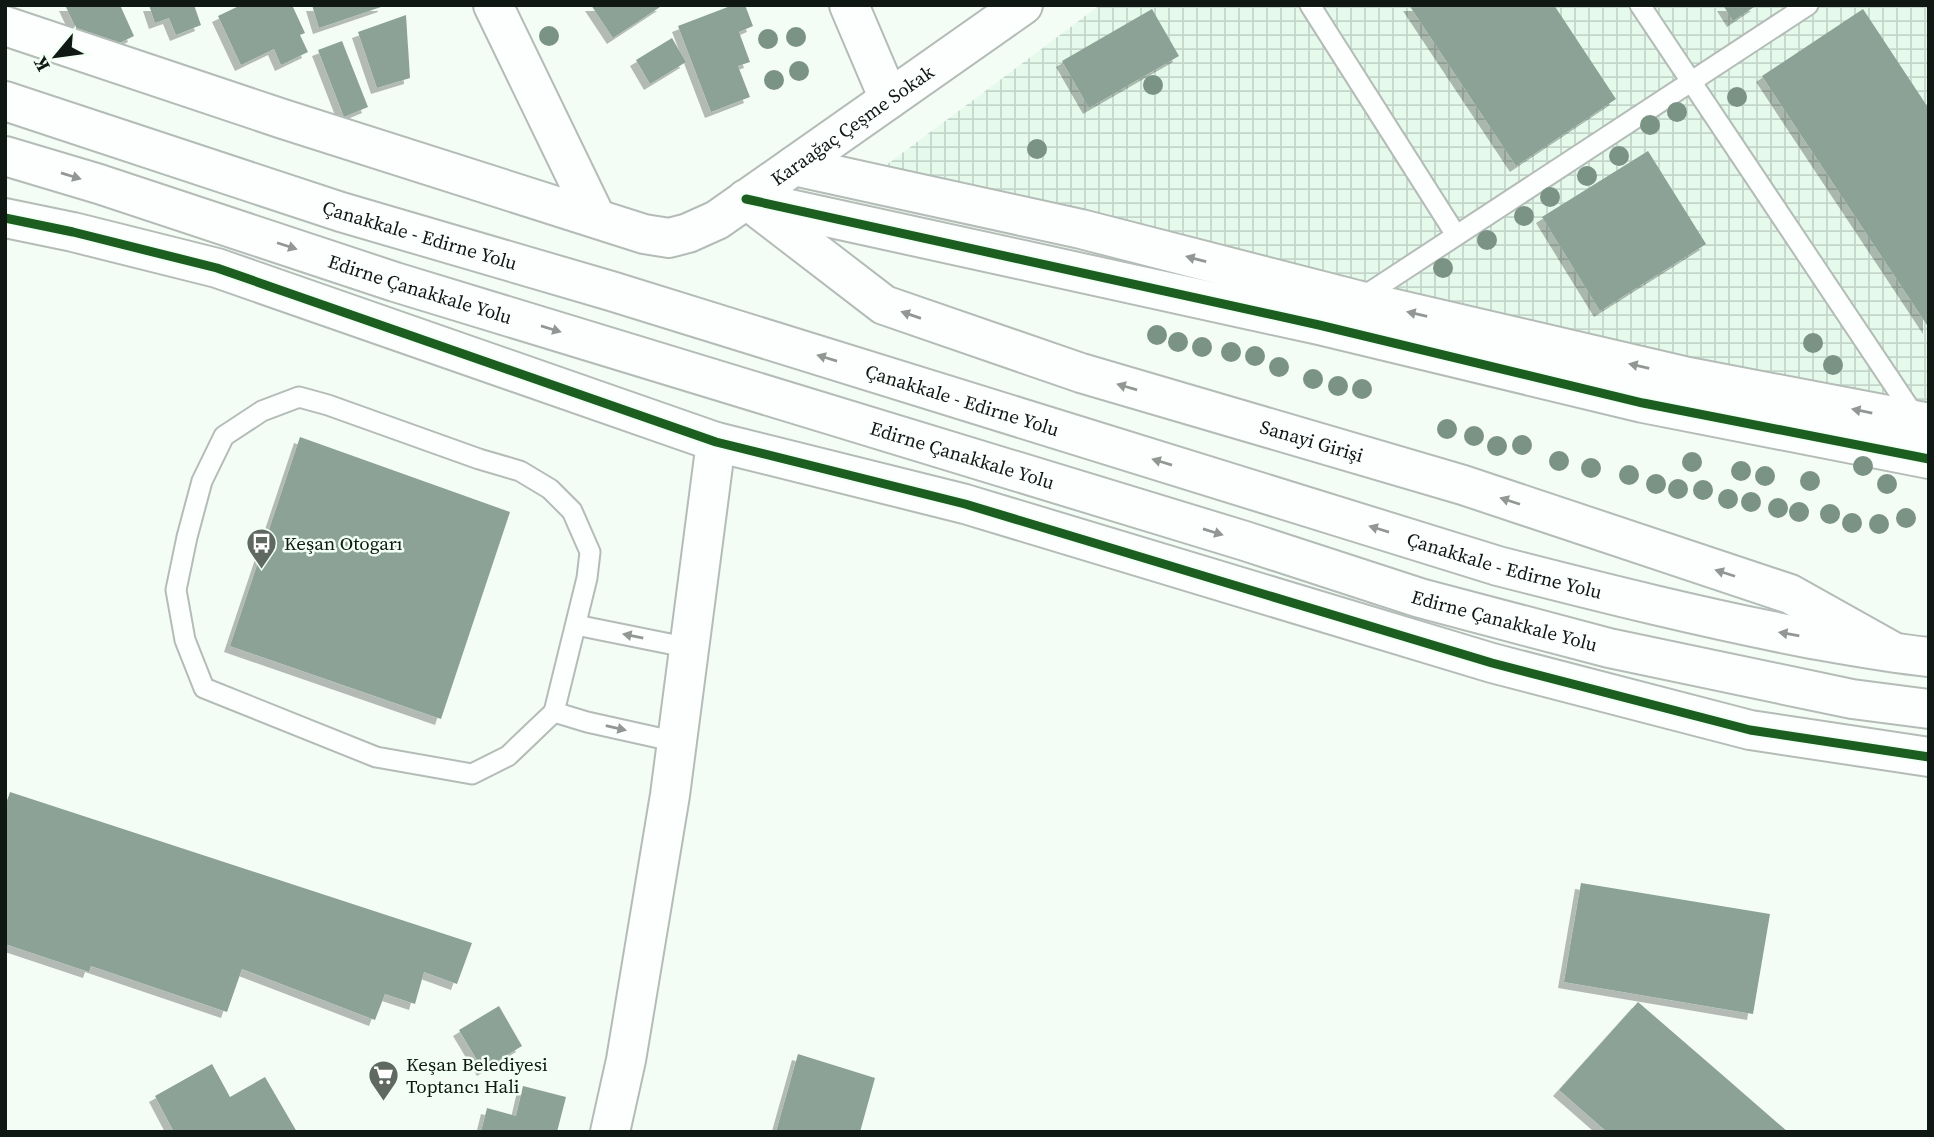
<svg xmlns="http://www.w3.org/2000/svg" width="1934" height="1137" font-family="'Source Serif 4',serif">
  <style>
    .industrial { fill: url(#industrial-grid) }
    .building { fill: #8ca297; filter: url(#shadow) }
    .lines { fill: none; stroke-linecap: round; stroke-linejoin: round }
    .lane-casing { stroke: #b4bcb7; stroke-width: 23 }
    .street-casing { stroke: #b4bcb7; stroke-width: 42 }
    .highway-casing { stroke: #b4bcb7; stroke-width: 42 }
    .lane { stroke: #fdfffe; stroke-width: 19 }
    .street { stroke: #fdfffe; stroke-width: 38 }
    .highway { stroke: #fdfffe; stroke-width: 38 }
    .cycleway-casing { stroke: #f1fff5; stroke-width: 13 }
    .cycleway { stroke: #1b5e20; stroke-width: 9 }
    .tree { fill: #7b9385 }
    .oneway { fill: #929794 }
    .labels { text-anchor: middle; stroke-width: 5; stroke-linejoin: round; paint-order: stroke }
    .street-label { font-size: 19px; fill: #101813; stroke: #f1fff5 }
    .poi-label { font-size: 19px; fill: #101813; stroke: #f1fff5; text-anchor: start }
  </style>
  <defs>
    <pattern id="industrial-grid" width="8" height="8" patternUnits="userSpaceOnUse" patternTransform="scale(1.75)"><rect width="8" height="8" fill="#e6faec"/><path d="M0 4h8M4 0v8" fill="none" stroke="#c4d6ca"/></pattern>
    <filter id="shadow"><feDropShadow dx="-6" dy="6" stdDeviation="0" flood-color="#0004"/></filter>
  </defs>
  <rect width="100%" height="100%" fill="#f4fcf6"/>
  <path class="industrial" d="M1100,5H1929V418L891,175L885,166Z"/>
  <g class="building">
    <path d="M65,5H120L134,36L101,52L83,43Z"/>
    <path d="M149,5H194L201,25L176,35L169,18L155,23Z"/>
    <path d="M241,5H292L305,33L300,35L308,52L281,65L274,49L241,65L218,16Z"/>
    <path d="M312,5H384V6L319,28Z"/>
    <path d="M591,5H663L613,38Z"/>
    <path d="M733,5H745L753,26L739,32L750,62L738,66L750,97L711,112L678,26Z"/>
    <path d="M1409,5H1554L1616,99L1516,166Z"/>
    <path d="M1723,5H1757L1733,21Z"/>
    <path d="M1152,9L1179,56L1089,108L1062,61Z"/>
    <path d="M1863,9L1929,109V328L1762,76Z"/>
    <path d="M406,15L410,78L377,88L358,32Z"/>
    <path d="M672,38L686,62L650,84L636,60Z"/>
    <path d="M342,41L368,107L344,117L318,50Z"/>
    <path d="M1648,151L1706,244L1600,311L1542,217Z"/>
    <path d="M300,437L510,512L441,719L230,646Z"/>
    <path d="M10,792L472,943L457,984L424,972L415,1004L385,994L375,1020L242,969L227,1012L91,966L89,972L5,944V807Z"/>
    <path d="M1581,883L1770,914L1753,1014L1564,982Z"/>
    <path d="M1638,1002L1719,1072L1788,1132H1607L1559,1090Z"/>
    <path d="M499,1006L522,1046L483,1070L459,1030Z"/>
    <path d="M798,1054L875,1078L860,1132H776Z"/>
    <path d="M212,1064L230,1097L265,1077L297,1132H174L155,1096Z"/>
    <path d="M523,1086L566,1097L557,1132H481L487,1108L516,1116Z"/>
  </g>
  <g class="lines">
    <defs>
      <g id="lane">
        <path d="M1310,5L1456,235"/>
        <path d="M1640,5L1916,418"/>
        <path d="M1358,300L1808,5"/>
        <path d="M299,397L328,405L479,459L520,471L550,489L572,511L590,552L587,578L554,712L508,756L472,774L376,757L204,688L185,640L176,590L187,537L202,481L224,436L262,411Z"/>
        <path d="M576,625L690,648"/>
        <path d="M554,712L587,722L677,742"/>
      </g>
      <g id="street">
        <path d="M493,5L596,218"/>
        <path d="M849,5L889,99"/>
        <path id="s1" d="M5,26L283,119L644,234L669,238L688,233L717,220L1023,5"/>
        <path d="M794,166L1081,229L1357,300L1688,377L1929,423"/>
        <path id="s2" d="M746,199L884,305L1081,373L1463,485L1790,594L1890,650"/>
        <path d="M758,202L1319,325L1643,403L1929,459"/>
        <path d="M5,218L73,232L217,268L716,442L965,504L1492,663L1750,730L1929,757"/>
        <path d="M610,1132L626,1060L670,795L716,442"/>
      </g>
      <g id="highway">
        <path id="s3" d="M5,101L341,212L611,291L1498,566C1603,593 1707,619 1812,639C1851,646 1889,653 1929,657"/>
        <path id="s4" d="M5,156L99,184L395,282L1245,541L1420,598L1609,648L1852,699L1929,709"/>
      </g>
    </defs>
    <use href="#lane" class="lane-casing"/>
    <use href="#street" class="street-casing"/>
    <use href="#highway" class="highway-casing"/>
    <use href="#lane" class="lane"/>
    <use href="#street" class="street"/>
    <use href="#highway" class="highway"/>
    <defs>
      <g id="cycleway">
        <path d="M746,199L1319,325L1643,403L1929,459"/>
        <path d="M5,218L73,232L217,268L716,442L965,504L1492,663L1750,730L1929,757"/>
      </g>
    </defs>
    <use href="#cycleway" class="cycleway-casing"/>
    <use href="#cycleway" class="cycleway"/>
  </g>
  <g class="tree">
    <circle cx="549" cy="36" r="10"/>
    <circle cx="796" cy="37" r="10"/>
    <circle cx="768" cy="39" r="10"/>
    <circle cx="799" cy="71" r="10"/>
    <circle cx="774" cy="80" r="10"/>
    <circle cx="1153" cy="85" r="10"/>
    <circle cx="1737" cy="97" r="10"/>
    <circle cx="1677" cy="112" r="10"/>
    <circle cx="1650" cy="125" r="10"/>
    <circle cx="1037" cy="149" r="10"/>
    <circle cx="1619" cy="156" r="10"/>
    <circle cx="1587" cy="176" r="10"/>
    <circle cx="1550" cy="197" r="10"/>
    <circle cx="1524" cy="216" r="10"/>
    <circle cx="1487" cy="240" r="10"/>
    <circle cx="1443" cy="268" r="10"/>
    <circle cx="1157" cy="335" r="10"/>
    <circle cx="1178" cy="342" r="10"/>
    <circle cx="1813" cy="343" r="10"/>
    <circle cx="1202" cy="347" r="10"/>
    <circle cx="1231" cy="352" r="10"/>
    <circle cx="1255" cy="356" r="10"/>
    <circle cx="1833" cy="365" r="10"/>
    <circle cx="1279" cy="367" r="10"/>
    <circle cx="1313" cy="379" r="10"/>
    <circle cx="1338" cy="386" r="10"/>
    <circle cx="1362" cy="389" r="10"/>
    <circle cx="1447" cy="429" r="10"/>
    <circle cx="1474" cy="436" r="10"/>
    <circle cx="1522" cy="445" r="10"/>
    <circle cx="1497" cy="446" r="10"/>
    <circle cx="1559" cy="461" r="10"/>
    <circle cx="1692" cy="462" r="10"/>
    <circle cx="1863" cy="466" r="10"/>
    <circle cx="1591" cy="468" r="10"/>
    <circle cx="1741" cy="471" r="10"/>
    <circle cx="1629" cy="475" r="10"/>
    <circle cx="1765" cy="476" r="10"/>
    <circle cx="1810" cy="481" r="10"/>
    <circle cx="1656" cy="484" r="10"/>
    <circle cx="1887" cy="484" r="10"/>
    <circle cx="1678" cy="489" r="10"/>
    <circle cx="1703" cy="490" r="10"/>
    <circle cx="1728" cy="499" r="10"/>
    <circle cx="1751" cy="502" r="10"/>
    <circle cx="1778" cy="508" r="10"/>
    <circle cx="1799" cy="512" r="10"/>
    <circle cx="1830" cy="514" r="10"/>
    <circle cx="1906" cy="518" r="10"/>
    <circle cx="1852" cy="523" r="10"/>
    <circle cx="1879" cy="524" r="10"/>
  </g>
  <defs><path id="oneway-solid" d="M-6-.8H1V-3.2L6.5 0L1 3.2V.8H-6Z" transform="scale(1.75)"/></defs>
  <g class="oneway">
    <use href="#oneway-solid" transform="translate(71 176) rotate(17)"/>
    <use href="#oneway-solid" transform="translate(287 246) rotate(18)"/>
    <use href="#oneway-solid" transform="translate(1196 259) rotate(-165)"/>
    <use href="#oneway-solid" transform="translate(1417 314) rotate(-167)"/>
    <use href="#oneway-solid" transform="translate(911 315) rotate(-161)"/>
    <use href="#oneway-solid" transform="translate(551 329) rotate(17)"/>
    <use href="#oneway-solid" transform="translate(827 358) rotate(-163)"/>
    <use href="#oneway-solid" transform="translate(1639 366) rotate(-167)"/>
    <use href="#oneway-solid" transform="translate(1127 387) rotate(-164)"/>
    <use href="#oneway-solid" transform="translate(1862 411) rotate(-169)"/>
    <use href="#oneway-solid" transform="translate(1162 462) rotate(-163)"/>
    <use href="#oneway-solid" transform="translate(1510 501) rotate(-162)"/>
    <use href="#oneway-solid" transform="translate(1379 529) rotate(-163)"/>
    <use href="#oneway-solid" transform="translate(1213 532) rotate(17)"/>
    <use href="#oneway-solid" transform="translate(1725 573) rotate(-162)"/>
    <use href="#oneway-solid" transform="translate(1789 634) rotate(-170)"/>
    <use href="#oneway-solid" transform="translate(633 636) rotate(-168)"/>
    <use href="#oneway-solid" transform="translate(616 728) rotate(13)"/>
  </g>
  <defs>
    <symbol id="bus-pin" viewBox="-11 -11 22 30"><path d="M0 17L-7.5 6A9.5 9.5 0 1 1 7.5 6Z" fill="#606862" stroke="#f1fff5"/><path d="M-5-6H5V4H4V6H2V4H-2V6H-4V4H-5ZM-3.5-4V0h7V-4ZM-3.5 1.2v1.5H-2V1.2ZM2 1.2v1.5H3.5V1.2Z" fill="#fff"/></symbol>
    <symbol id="supermarket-pin" viewBox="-11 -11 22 30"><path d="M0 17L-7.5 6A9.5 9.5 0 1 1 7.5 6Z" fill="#606862" stroke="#f1fff5"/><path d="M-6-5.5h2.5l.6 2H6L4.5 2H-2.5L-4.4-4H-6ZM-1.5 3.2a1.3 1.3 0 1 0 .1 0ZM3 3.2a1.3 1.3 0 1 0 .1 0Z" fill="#fff"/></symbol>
  </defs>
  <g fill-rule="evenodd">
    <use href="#bus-pin" x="244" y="526" width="35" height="47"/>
    <use href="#supermarket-pin" x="366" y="1058" width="35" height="47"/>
  </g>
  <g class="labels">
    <g class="street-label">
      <text dy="7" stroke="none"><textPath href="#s1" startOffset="914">Karaağaç Çeşme Sokak</textPath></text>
      <text dy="7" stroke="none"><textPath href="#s3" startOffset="436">Çanakkale - Edirne Yolu</textPath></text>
      <text dy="7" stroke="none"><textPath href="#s4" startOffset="436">Edirne Çanakkale Yolu</textPath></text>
      <text dy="7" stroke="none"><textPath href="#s3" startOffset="1003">Çanakkale - Edirne Yolu</textPath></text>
      <text dy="7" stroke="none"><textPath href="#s2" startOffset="623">Sanayi Girişi</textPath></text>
      <text dy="7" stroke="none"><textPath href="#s4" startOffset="1003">Edirne Çanakkale Yolu</textPath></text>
      <text dy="7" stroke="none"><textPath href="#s3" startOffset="1570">Çanakkale - Edirne Yolu</textPath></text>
      <text dy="7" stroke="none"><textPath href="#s4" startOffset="1570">Edirne Çanakkale Yolu</textPath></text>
    </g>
    <g class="poi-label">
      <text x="284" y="550">Keşan Otogarı</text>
      <text x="406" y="1071">Keşan Belediyesi<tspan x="406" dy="22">Toptancı Hali</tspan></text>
    </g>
  </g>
  <rect width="1934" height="1137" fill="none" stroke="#101813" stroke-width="14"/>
  <g transform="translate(56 56) rotate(241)" stroke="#f1fff5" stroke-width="5" paint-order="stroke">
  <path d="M0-5L12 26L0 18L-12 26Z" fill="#101813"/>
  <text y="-10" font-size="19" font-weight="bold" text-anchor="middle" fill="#101813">K</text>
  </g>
</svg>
